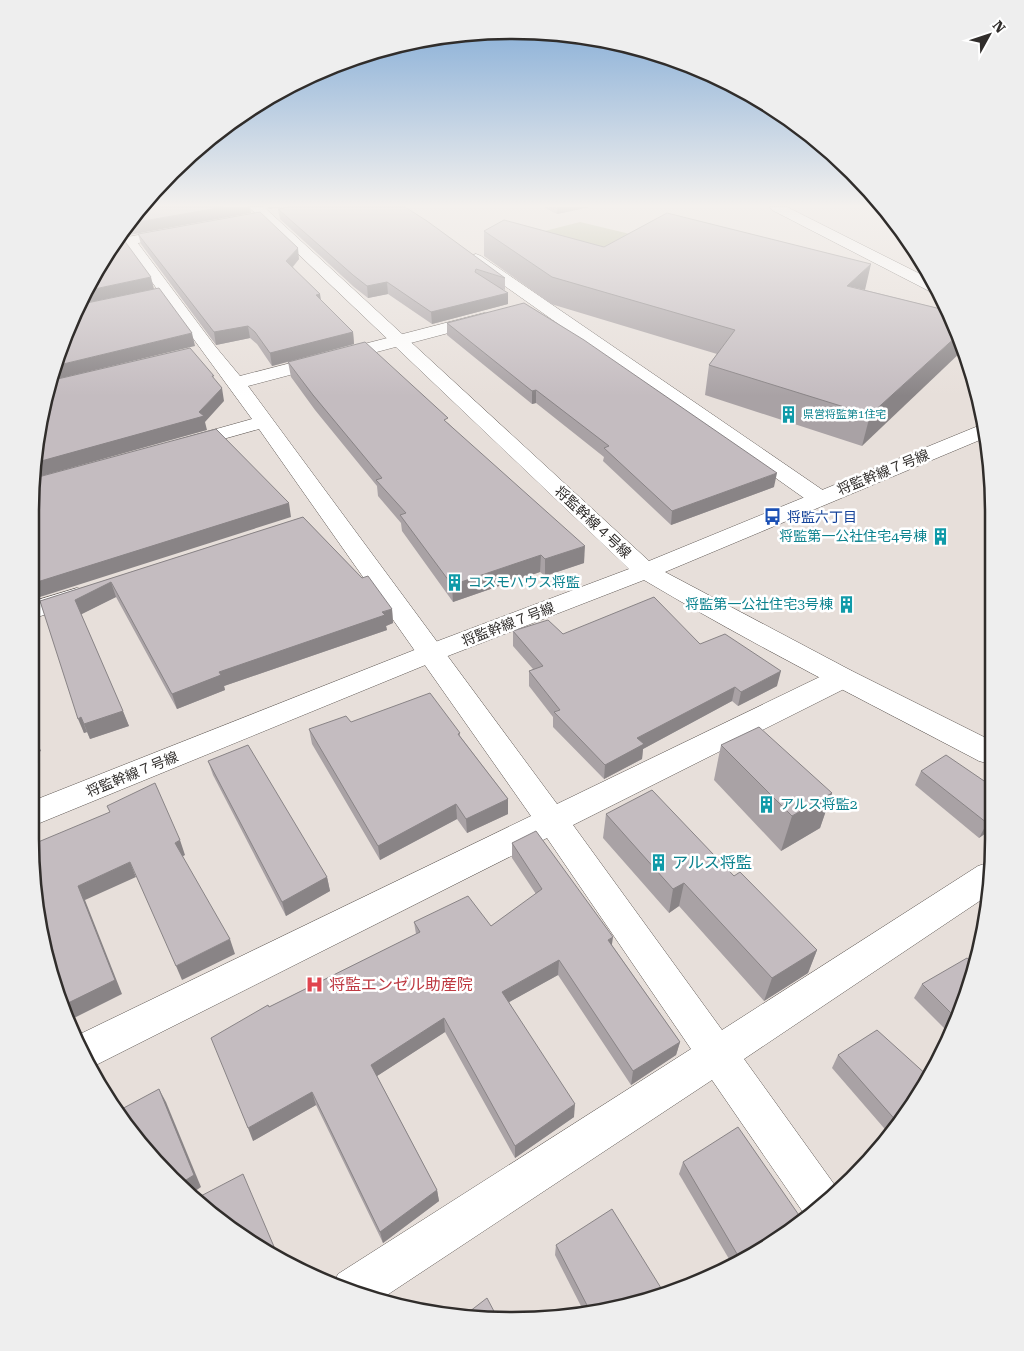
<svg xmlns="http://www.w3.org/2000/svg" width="1024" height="1351" font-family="'Roboto Serif','Noto Sans JP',serif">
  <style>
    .green { fill: #b9bc9e }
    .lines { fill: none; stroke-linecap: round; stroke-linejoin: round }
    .street-casing { stroke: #5e5753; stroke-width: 1 }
    .secondary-casing { stroke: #5e5753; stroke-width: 1 }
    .street { fill: #fff; fill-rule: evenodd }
    .secondary { fill: #fff; fill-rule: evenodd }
    .wall { fill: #a9a2a5 }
    .shaded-wall { fill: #898486 }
    .building { fill: #c4bcc0; stroke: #898486 }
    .labels { text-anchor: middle; stroke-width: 5; stroke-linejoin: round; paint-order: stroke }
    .far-culture-label { font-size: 11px; fill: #0d838f; stroke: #fff; text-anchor: start }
    .street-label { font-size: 14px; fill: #302d2b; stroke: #fff }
    .transit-label { font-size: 14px; fill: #164399; stroke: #fff; text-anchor: start }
    .culture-label { font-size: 14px; fill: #0d838f; stroke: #fff; text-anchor: end }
    .near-culture-label { font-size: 16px; fill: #0d838f; stroke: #fff; text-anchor: start }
    .near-health-label { font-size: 16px; fill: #be3a42; stroke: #fff; text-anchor: start }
    .rim { fill: none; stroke: #302d2b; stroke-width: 2.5 }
  </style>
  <rect width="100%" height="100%" fill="#e7dfda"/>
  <path class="green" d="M580,222L655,240L619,258L537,233Z"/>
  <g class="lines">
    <defs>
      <g id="street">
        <path d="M129,237L134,238L215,346L240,376L484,313L490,314L492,318L490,322L248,386L557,804L832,671L842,669L852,671L856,678L852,685L573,825L722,1030L978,866L990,862V894L744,1059L839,1191L807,1218L712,1080L381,1299L334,1283L338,1274L691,1049L547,838L90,1068L76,1036L531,816L259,429L184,450L177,448L174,444L177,440L252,419L122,241L124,238Z"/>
        <path d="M476,254L481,256L827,493L830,498L827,503L819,505L811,503L471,262L468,259L471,256Z"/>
        <path d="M77,588L86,590L90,596L86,602L31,619V602Z"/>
      </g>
      <g id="secondary">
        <path d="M249,207H264L649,561L983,424L987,437L665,572L852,671L990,740V764L979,761C867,702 753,645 644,580L440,659L30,827V802L422,647L629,569Z"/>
        <path d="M770,207H787L932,280L939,293L931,292L772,210Z"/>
        <path d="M177,228L182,229L184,232L182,235L111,248L117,239Z"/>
      </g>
    </defs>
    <use href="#street" class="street-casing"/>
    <use href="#secondary" class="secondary-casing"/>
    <use href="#street" class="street"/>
    <use href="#secondary" class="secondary"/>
  </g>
  <g class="wall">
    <path d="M543,207H590L557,214Z"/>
    <path d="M278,209L505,278V290L502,289L508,304L432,324L388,294L368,298L354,287L280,219Z"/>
    <path d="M484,231L604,247L865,290L949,311L862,446L705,395L709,365L717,354L551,304L484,256Z"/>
    <path d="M138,234L299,259L293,267L321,300L353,332L354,344L272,366L257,344L250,338L216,345L141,244Z"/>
    <path d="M447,323L774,487L671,525L603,461L604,457L536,403L532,404L447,335Z"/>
    <path d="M288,362L448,423L584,563L545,576L540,572L453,602L402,531L401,523L378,496L377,486L315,410L291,377Z"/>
    <path d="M303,517L392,609L393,623L386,626L387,630L224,686L225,690L177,709L116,597L81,614L129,726L90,739L87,732L84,733L40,601Z"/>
    <path d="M513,631L700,644L777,686L738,706L732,701L643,749L642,759L604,779L553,727V717L529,686V671L533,669L513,646Z"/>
    <path d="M351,722L460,733V736L508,799V814L467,833L457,819L380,860L312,744L309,729Z"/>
    <path d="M721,745L832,793L820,828L781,851L714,780Z"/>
    <path d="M208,761L327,877L330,891L286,916L213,775Z"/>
    <path d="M921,771L990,785V830L979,838L915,785Z"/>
    <path d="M606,814L734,876L817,950L808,973L764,1001L679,906L669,913L603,838Z"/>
    <path d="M512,843L612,945L680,1042L676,1055L631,1085L558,975L509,1002L574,1117L515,1158L445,1032L377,1076L437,1190L439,1201L383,1243L316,1105L253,1141L269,1007L416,934L414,922L491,926L536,894L512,858Z"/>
    <path d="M973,963L957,1023L951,1035L914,998L922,984Z"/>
    <path d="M838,1055L913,1107L890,1135L832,1068Z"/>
    <path d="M683,1162L780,1240L732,1264L679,1174Z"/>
    <path d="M556,1245L666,1296L584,1312L555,1255Z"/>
  </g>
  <g class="shaded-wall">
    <path d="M224,207H250L251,213L118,237L126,224Z"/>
    <path d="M268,207H284L269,209Z"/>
    <path d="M557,207H590L557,214Z"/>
    <path d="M298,248L299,259L288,272L286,261Z"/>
    <path d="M871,264L865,290L847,286Z"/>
    <path d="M151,277L154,289L77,305L80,299L85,291Z"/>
    <path d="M387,282L388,294L368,298L367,286Z"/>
    <path d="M508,293V304L432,324L431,312Z"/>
    <path d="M320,294L322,306L316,295Z"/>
    <path d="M248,326L250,338L216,345L214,332Z"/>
    <path d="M353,332L354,344L272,366L270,353Z"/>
    <path d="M192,333L195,346L49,381L55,366Z"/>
    <path d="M959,334L963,350L862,446L870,415Z"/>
    <path d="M222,388L224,401L205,422L207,430L31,479L34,463L199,412Z"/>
    <path d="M536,390V403L532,404V391Z"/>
    <path d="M777,473L774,487L671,525L672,511Z"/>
    <path d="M289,503L291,517L40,597L37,589L31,591V575Z"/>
    <path d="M585,546L584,563L545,576V559Z"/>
    <path d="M541,555L540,572L453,602L452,585Z"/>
    <path d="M111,582L116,597L80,615L75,600Z"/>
    <path d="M392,609L393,623L386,626L387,630L224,686L225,690L177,709L172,694L219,672Z"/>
    <path d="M781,671L777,686L738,706L741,692Z"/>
    <path d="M735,687L732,701L643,749L642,759L604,779L605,765L637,738Z"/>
    <path d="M123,711L129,726L90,739L84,724Z"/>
    <path d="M81,717L87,732L84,733L78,719Z"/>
    <path d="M30,726L41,751L30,756Z"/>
    <path d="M832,793L820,828L781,851L792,816Z"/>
    <path d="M508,799V814L467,833L466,819Z"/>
    <path d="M456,804L457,819L380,860L378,846Z"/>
    <path d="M990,821V830L979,838L987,823Z"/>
    <path d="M180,840L185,855L180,858L175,843Z"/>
    <path d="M130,862L136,877L85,900L122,994L70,1020L64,1005L78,886Z"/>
    <path d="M327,877L330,891L286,916L282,902Z"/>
    <path d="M684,883L679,906L669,913L673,889Z"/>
    <path d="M613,937L611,951L608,940Z"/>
    <path d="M230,939L235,954L182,980L176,966Z"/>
    <path d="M817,950L808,973L764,1001L772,978Z"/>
    <path d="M559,960L558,975L502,1006V992Z"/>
    <path d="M444,1018L445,1032L374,1078L371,1065Z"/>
    <path d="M680,1042L676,1055L631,1085L633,1071Z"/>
    <path d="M159,1089L166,1102L201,1187L191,1194L178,1185Z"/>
    <path d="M312,1092L316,1105L253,1141L248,1128Z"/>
    <path d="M575,1104L574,1117L515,1158V1146Z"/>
    <path d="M437,1190L439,1201L383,1243L380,1232Z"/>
  </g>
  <g class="building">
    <path d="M142,207H224L126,224L129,219Z"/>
    <path d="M289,207H405L427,221L505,278L476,269L475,272L508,293L431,312L387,282L367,286L353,275L278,209Z"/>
    <path d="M260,212L298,248L286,261L320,294L316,295L353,332L270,353L255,332L248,326L214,332L138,234Z"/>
    <path d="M667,213L871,264L847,286L949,311L957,328L959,334L870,415L709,365L735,330L552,277L484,231L504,220L604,247Z"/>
    <path d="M121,236L151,277L85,291L118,237Z"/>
    <path d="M159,288L192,333L55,366L77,305Z"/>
    <path d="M524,303L584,340L777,473L672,511L604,448L609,446L536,390L532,391L447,323Z"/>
    <path d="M365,342L448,418L444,420L585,546L545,559L541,555L452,585L400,515L406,513L376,480L382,478L313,395L288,362Z"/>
    <path d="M190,348L214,376H212L222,388L199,412L204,416L34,463L46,387L49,381Z"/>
    <path d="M216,429L289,503L34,583L32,575H31V479Z"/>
    <path d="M303,517L362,578L368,576L392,609L382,612L385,615L219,672L221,675L172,694L111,582L75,600L123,711L84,724L81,717L78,719L40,601Z"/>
    <path d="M654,597L700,644L725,634L781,671L741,692L735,687L637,738L644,744L605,765L554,712L560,710L529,671L543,666L513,631L548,620L563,634Z"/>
    <path d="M430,693L460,733L458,734L508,799L466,819L456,804L378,846L309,729L346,716L351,722Z"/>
    <path d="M30,727L34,736L30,738Z"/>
    <path d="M759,727L832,793L792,816L721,745Z"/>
    <path d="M248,745L327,877L282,902L208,761Z"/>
    <path d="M946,755L990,785V821L987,823L921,771Z"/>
    <path d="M155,783L180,840L175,843L230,939L176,966L130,862L78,886L115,980L64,1005L46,964L31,845L110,812L107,806Z"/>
    <path d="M652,790L734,876L740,872L817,950L772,978L684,883L673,889L606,814Z"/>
    <path d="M536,831L613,937L608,940L680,1042L633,1071L559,960L502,992L575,1104L515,1146L444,1018L371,1065L437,1190L380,1232L312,1092L248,1128L211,1038L268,1005L269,1007L420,932L414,922L468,896L491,926L542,889L512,843Z"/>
    <path d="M967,958L973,963L958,1020L922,984Z"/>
    <path d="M877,1030L929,1077L913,1107L899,1124L838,1055Z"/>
    <path d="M159,1089L194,1175L178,1185L171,1180L118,1111Z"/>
    <path d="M738,1127L803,1221L780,1240L740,1259L683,1162Z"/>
    <path d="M243,1174L278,1256L197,1198Z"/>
    <path d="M612,1209L666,1296L590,1311L556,1245Z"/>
    <path d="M487,1298L497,1317L465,1315Z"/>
  </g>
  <linearGradient id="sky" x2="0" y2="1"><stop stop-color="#7da8d5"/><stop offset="0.52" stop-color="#f4f1ee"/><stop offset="1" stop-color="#f4f1ee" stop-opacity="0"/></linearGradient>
  <rect width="1024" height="396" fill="url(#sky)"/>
  <defs>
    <symbol id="building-bare" viewBox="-9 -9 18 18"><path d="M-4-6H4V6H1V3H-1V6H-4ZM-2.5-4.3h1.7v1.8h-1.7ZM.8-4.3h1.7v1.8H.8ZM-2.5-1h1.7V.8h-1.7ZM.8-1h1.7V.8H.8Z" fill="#0f9aa8" stroke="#fff" stroke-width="2.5" paint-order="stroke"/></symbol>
    <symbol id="bus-bare" viewBox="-9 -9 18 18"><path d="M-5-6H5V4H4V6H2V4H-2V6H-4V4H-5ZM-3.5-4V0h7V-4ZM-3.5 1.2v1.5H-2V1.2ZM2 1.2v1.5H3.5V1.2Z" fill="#1a4fb4" stroke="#fff" stroke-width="2.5" paint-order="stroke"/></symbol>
    <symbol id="hospital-bare" viewBox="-9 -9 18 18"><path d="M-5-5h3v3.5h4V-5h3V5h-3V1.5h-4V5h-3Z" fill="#e0444e" stroke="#fff" stroke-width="2.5" paint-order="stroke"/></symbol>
  </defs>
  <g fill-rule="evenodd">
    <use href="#building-bare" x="776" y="402" width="25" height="25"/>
    <use href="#bus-bare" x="760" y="504" width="25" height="25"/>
    <use href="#building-bare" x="928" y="524" width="25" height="25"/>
    <use href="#building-bare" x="442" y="570" width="25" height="25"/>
    <use href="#building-bare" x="834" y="592" width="25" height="25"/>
    <use href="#building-bare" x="754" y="792" width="25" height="25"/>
    <use href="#building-bare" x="646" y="850" width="25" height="25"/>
    <use href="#hospital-bare" x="302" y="972" width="25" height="25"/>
  </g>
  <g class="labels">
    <g class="far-culture-label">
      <text x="803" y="418">県営将監第1住宅</text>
    </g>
    <g class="street-label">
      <text transform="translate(883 472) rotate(-22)" y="5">将監幹線７号線</text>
      <text transform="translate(593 522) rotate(43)" y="5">将監幹線４号線</text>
      <text transform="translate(508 624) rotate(-21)" y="5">将監幹線７号線</text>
      <text transform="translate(132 774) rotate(-22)" y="5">将監幹線７号線</text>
    </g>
    <g class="transit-label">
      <text x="787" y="522">将監六丁目</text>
    </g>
    <g class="culture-label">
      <text x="927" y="541">将監第一公社住宅4号棟</text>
      <text x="468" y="587" text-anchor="start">コスモハウス将監</text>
      <text x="833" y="609">将監第一公社住宅3号棟</text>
      <text x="780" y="809" text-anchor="start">アルス将監2</text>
    </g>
    <g class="near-culture-label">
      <text x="672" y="868">アルス将監</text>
    </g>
    <g class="near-health-label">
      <text x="329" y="990">将監エンゼル助産院</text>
    </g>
  </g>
  <path d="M0 0H1024V1351H0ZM512 39H512A473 473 0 0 1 985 512V839A473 473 0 0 1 512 1312H512A473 473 0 0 1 39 839V512A473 473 0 0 1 512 39Z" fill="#eee" fill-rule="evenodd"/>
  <path class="rim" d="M512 39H512A473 473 0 0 1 985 512V839A473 473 0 0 1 512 1312H512A473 473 0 0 1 39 839V512A473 473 0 0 1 512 39Z"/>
  <g transform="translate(989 35) rotate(50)" stroke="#ffffff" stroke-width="4" paint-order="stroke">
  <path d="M0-4L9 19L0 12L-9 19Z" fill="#302d2b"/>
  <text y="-8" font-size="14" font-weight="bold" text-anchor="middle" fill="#302d2b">N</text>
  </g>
</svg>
